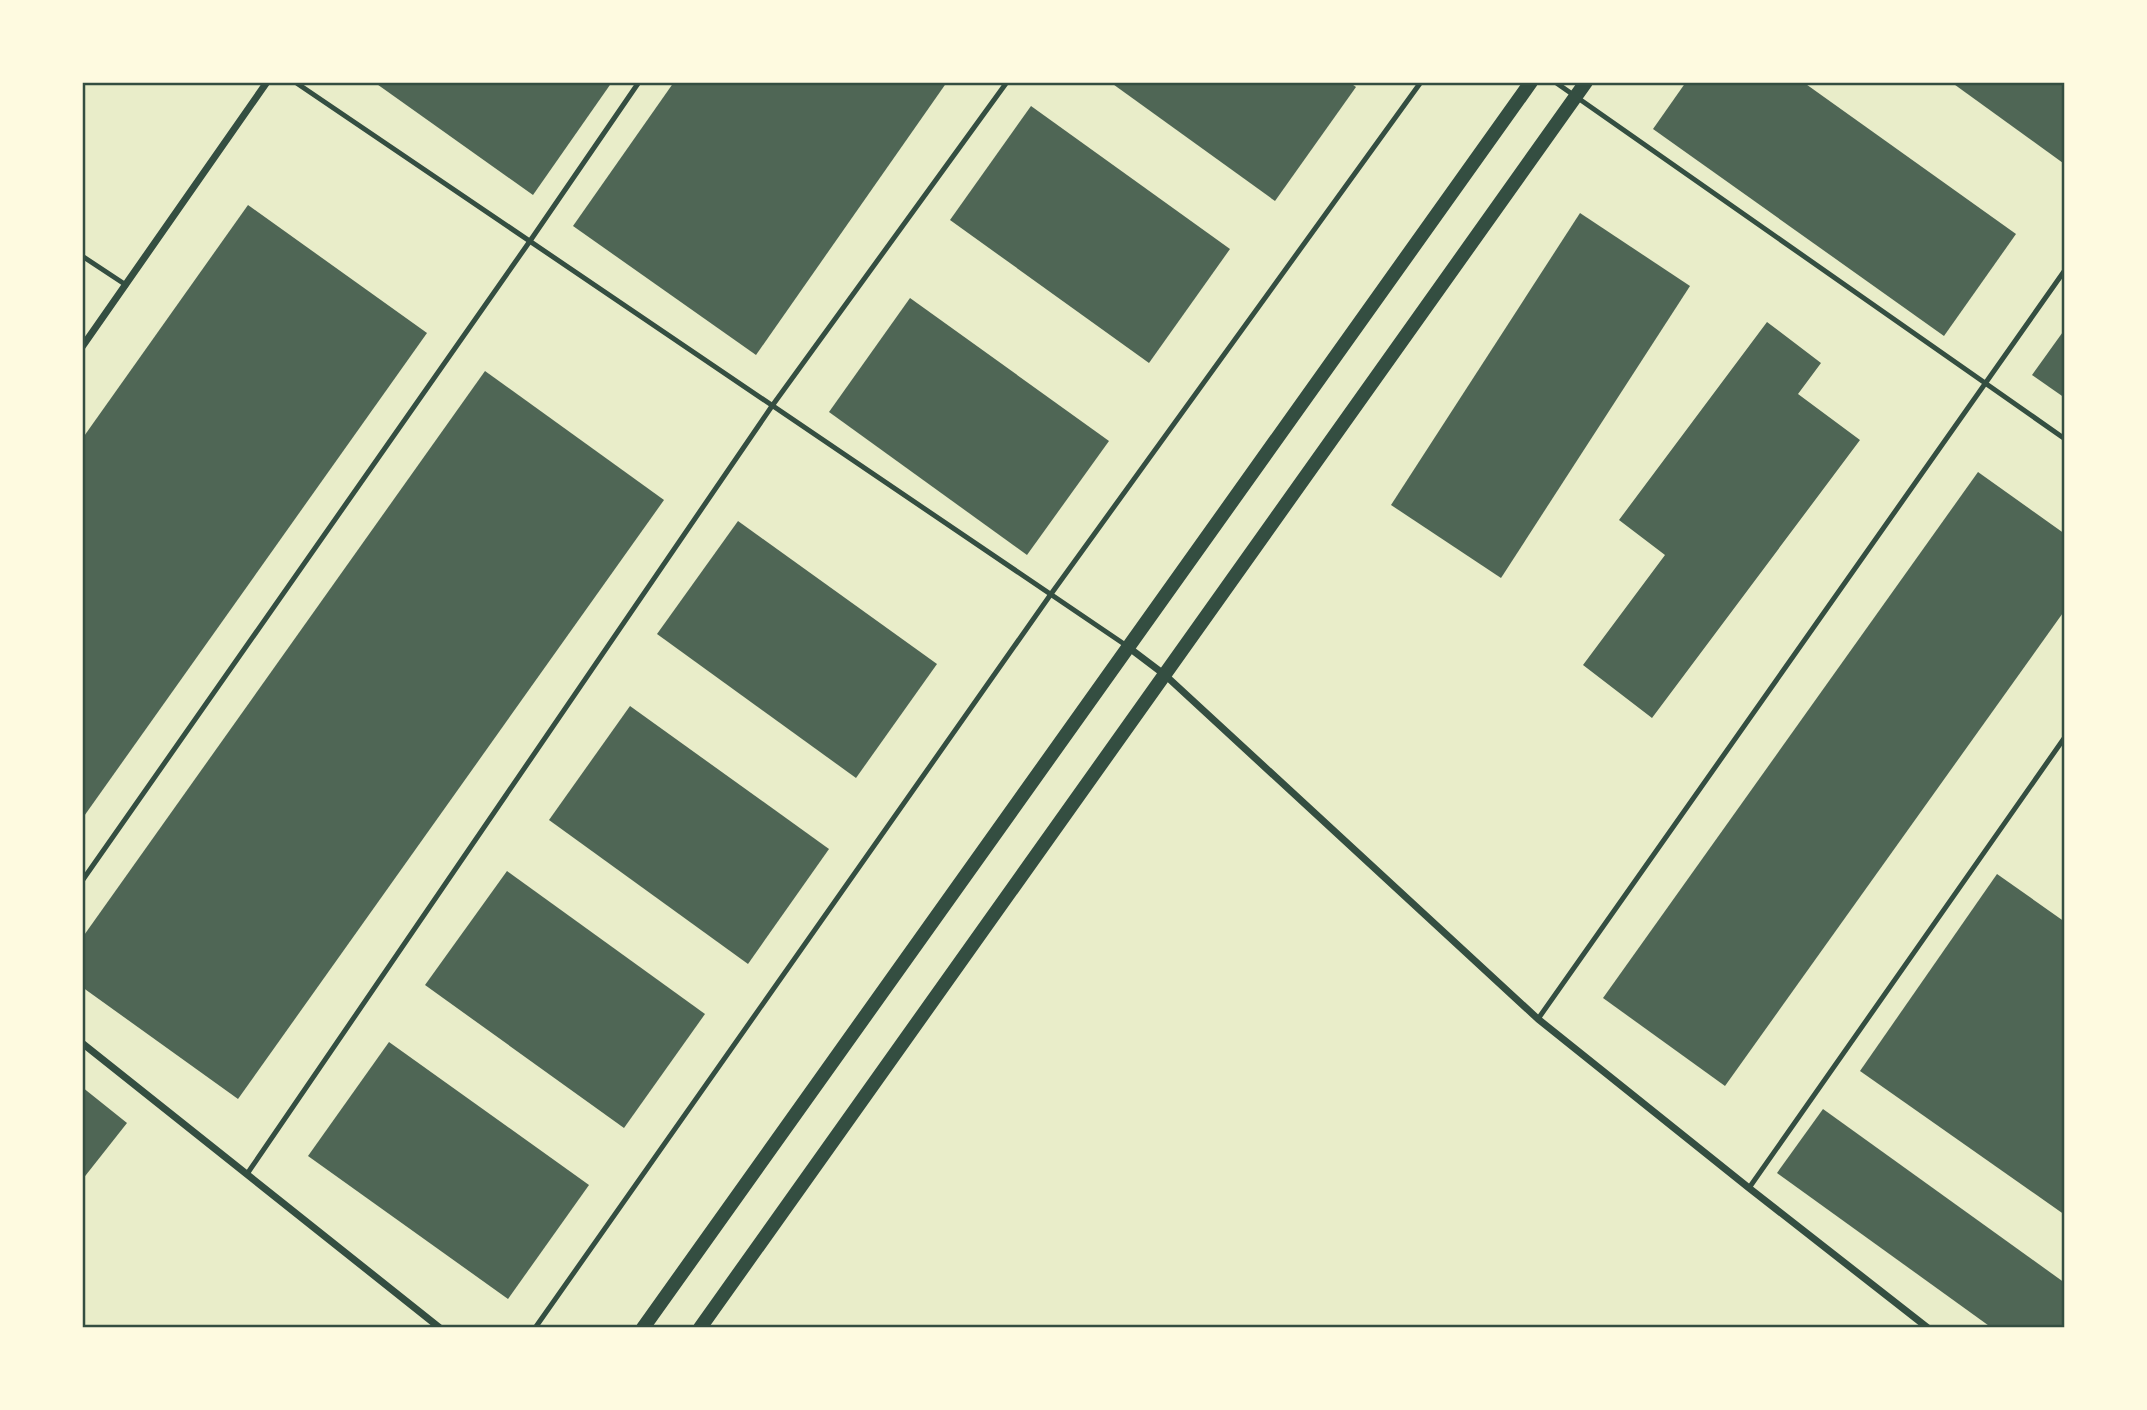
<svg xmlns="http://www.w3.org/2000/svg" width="2147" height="1410" font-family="Manrope,sans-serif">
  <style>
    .building { fill: #4f6655 }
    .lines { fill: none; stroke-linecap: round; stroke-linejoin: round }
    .service { stroke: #344e41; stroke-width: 5 }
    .minor { stroke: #344e41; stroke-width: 7 }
    .secondary { stroke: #344e41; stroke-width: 14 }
    .neatline { fill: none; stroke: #344e41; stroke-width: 2.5 }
  </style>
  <rect width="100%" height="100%" fill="#e9edc9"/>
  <g class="building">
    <path d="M374,82H612L533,195Z"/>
    <path d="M674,82H947L756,355L573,226Z"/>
    <path d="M1110,82H1349L1356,87L1275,201Z"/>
    <path d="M1686,82H1803L2016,234L1944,336L1653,129Z"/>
    <path d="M1951,82H2065V160L2063,163Z"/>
    <path d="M1031,106L1230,249L1149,363L950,220Z"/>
    <path d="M248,205L427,333L82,819V439Z"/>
    <path d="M1580,213L1690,286L1501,578L1391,505Z"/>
    <path d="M910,298L1109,441L1027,555L829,412Z"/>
    <path d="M1767,322L1821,363L1798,394L1860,440L1652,718L1583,665L1665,555L1619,520Z"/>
    <path d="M2065,329V398L2032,375Z"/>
    <path d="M485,371L664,500L238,1099L82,987V938Z"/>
    <path d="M1978,472L2065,534V610L1725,1086L1603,998Z"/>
    <path d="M738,521L937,664L856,778L657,634Z"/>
    <path d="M630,706L829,849L748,964L549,820Z"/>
    <path d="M507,871L705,1014L624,1128L425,985Z"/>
    <path d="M1997,874L2065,922V1215L1860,1071Z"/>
    <path d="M389,1042L589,1185L508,1299L308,1156Z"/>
    <path d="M82,1087L127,1123L82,1180Z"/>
    <path d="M1823,1109L2065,1283V1328H1992L1777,1173Z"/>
  </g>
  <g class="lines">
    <g class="service">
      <path d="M295,82L1127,646"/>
      <path d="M1555,82L2065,439"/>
      <path d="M82,256L126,285"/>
      <path d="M82,881L530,241L639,82"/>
      <path d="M1538,1019L2065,270"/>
      <path d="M247,1174L772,406L1007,82"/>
      <path d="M1749,1188L2065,737"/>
      <path d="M535,1328L1051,594L1421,82"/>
    </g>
    <g class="minor">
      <path d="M82,347L267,82"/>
      <path d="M1128,647L1165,675L1538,1019L1749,1188L1928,1328"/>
      <path d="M82,1043L440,1328"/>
    </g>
    <g class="secondary">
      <path d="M643,1328L1531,82"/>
      <path d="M700,1328L1586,82"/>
    </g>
  </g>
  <rect width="2147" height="1410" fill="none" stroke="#fefae0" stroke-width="168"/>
  <rect x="84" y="84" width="1979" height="1242" class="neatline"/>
</svg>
